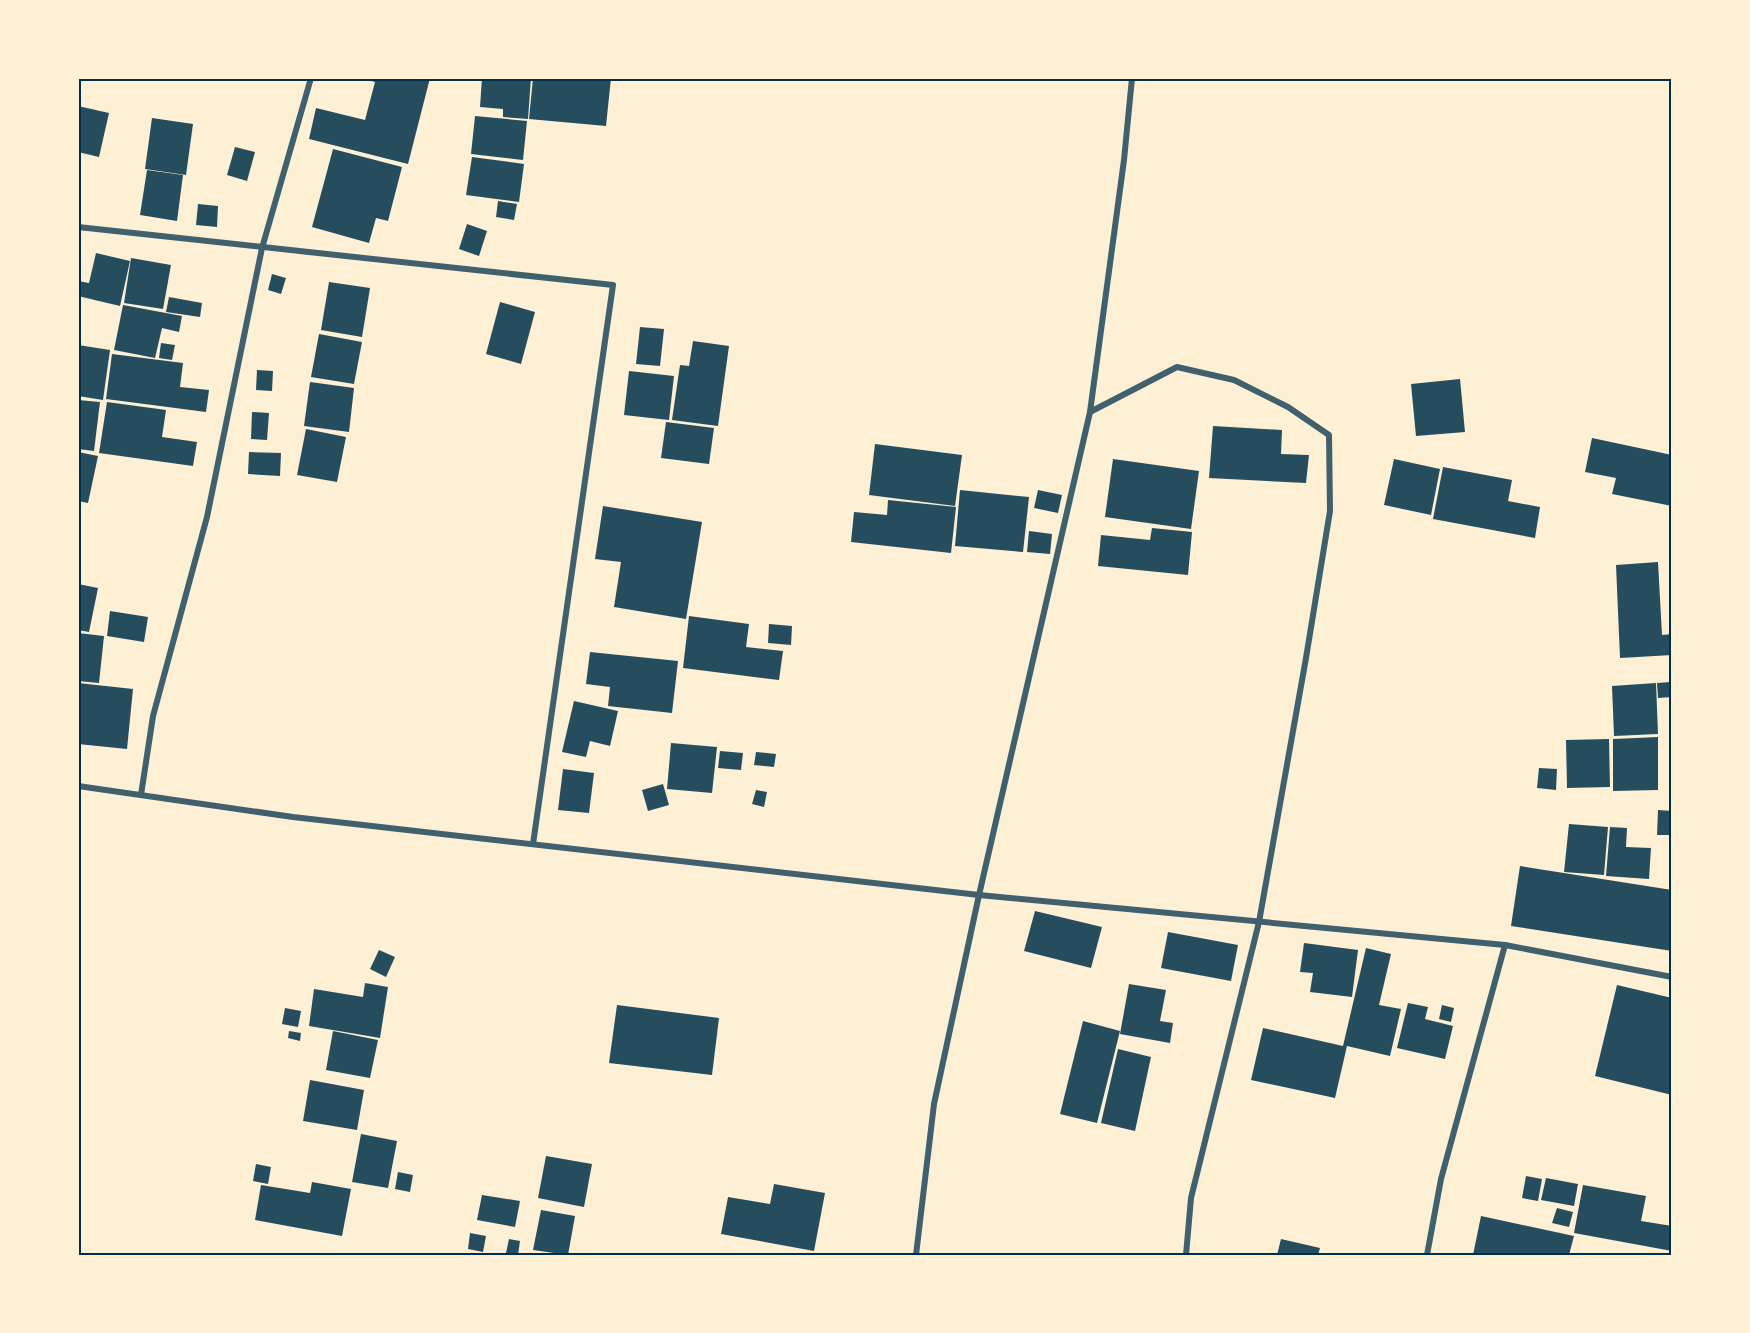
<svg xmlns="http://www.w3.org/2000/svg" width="1750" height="1333" font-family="'Archivo Narrow',sans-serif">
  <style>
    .building { fill: #264d5e }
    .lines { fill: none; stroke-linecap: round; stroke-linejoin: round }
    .minor { stroke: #3f606c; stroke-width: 6 }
    .neatline { fill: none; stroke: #003049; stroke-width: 2 }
  </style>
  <rect width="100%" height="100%" fill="#fdf0d5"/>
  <g class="building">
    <path d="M362,78H430L408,164L309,139L316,108L365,120L375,82Z"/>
    <path d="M482,78H531L528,119L503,117V109L480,107Z"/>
    <path d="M533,78H611L606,126L529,119Z"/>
    <path d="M78,106L109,113L99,157L78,152Z"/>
    <path d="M475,116L527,121L523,160L471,154Z"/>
    <path d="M152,118L193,124L186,175L145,169Z"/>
    <path d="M235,147L255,152L247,181L227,175Z"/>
    <path d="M333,149L402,167L388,221L376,218L369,243L312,227Z"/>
    <path d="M472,157L524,164L519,202L466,195Z"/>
    <path d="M147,170L183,175L177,221L140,215Z"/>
    <path d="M498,201L517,204L514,220L496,217Z"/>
    <path d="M198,204L218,206L217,227L196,225Z"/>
    <path d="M467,224L487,231L479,256L459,249Z"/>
    <path d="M96,253L130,261L120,306L78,296V281L89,283Z"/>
    <path d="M131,258L171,265L163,309L124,303Z"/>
    <path d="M272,274L286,278L281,294L268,290Z"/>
    <path d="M329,282L370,288L362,337L321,330Z"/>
    <path d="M169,297L202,303L200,317L166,312Z"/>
    <path d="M500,302L535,312L521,364L486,354Z"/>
    <path d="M123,305L182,316L179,332L162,328L155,358L114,350Z"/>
    <path d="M640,327L664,329L660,366L636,364Z"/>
    <path d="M319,334L362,342L354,384L311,377Z"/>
    <path d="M693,341L729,346L718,426L672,420L680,365L689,366Z"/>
    <path d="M161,343L175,345L172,360L159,358Z"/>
    <path d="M78,345L110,350L103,400L78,396Z"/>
    <path d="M112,354L183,363L180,387L209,390L206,412L106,399Z"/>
    <path d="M257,370L273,371L272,391L256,390Z"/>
    <path d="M629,371L674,376L669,420L624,415Z"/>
    <path d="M1460,379L1465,432L1416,436L1411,384Z"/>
    <path d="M310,382L354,388L349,432L304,426Z"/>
    <path d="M78,400L100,402L94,451L78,449Z"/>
    <path d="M107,402L166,410L162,437L197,442L193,466L99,453Z"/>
    <path d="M252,412L269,413L267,440L251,439Z"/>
    <path d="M666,422L714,428L709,464L661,458Z"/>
    <path d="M1213,426L1282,430L1281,454L1309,455L1306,483L1209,478Z"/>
    <path d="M306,429L346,437L337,482L297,475Z"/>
    <path d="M1592,438L1672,455V506L1612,494L1616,478L1585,472Z"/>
    <path d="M875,444L962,455L955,506L869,495Z"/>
    <path d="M78,452L98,456L88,503L78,501Z"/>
    <path d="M249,452L281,453L280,476L248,474Z"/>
    <path d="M1113,459L1199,471L1191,529L1105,517Z"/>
    <path d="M1394,459L1440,469L1431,515L1384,505Z"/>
    <path d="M1443,467L1512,480L1508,501L1540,507L1535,538L1433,519Z"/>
    <path d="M960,490L1029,497L1023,552L955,546Z"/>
    <path d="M1038,490L1062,495L1058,513L1034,508Z"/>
    <path d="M888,500L956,507L951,553L851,542L854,512L887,515Z"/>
    <path d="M603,506L702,522L686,619L614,607L621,562L595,559Z"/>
    <path d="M1152,528L1192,532L1188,575L1098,566L1101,535L1150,540Z"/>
    <path d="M1029,531L1052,534L1050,554L1027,552Z"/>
    <path d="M1658,562L1662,635L1672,634V655L1620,658L1616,565Z"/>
    <path d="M78,584L98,588L89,632L78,630Z"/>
    <path d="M110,611L148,617L144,642L107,636Z"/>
    <path d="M689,616L749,624L746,647L783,651L779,680L683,668Z"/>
    <path d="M769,624L792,626L791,645L768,643Z"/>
    <path d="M78,633L104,636L99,683L78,681Z"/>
    <path d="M590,652L678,661L672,713L608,706L610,687L586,684Z"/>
    <path d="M1671,682L1672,697L1658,698L1657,683Z"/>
    <path d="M78,683L133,689L127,749L78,744Z"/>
    <path d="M1656,683L1658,734L1614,736L1612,686Z"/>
    <path d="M574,701L618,711L610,746L590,741L586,757L562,752Z"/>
    <path d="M1658,737V790L1613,791V739Z"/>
    <path d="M1609,739L1610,787L1567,788L1566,740Z"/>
    <path d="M671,743L717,747L712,793L667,789Z"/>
    <path d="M720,751L743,753L741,770L718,768Z"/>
    <path d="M756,752L776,754L774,767L754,765Z"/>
    <path d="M1539,768L1557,769L1556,790L1537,788Z"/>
    <path d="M563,769L594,773L589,813L558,810Z"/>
    <path d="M663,784L669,805L648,811L642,790Z"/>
    <path d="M756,790L767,792L764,807L752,804Z"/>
    <path d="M1658,810L1672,811V835H1657Z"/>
    <path d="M1569,824L1608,827L1604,875L1564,872Z"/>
    <path d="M1610,827L1627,828L1626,847L1651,848L1649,879L1606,876Z"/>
    <path d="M1520,866L1672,890V951L1511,926Z"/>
    <path d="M1035,911L1102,927L1091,968L1024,951Z"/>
    <path d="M1168,932L1238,945L1231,981L1161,968Z"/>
    <path d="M1304,943L1358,950L1352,997L1310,992L1313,973L1300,972Z"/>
    <path d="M1366,948L1391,954L1379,1005L1401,1009L1390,1056L1347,1046L1335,1098L1251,1080L1263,1028L1343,1046Z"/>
    <path d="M379,950L395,957L386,977L370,969Z"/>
    <path d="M365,983L388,987L380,1038L309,1026L314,989L363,997Z"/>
    <path d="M1129,984L1166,990L1160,1021L1173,1023L1170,1043L1120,1034Z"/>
    <path d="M1617,985L1672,998V1095L1595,1076Z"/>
    <path d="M1408,1003L1428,1007L1425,1019L1453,1026L1445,1059L1397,1048Z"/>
    <path d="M617,1005L719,1018L712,1075L609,1063Z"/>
    <path d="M1442,1005L1454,1008L1451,1022L1439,1019Z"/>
    <path d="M285,1008L301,1011L298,1027L282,1024Z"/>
    <path d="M1083,1021L1120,1031L1097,1123L1060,1114Z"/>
    <path d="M289,1031L301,1033L300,1041L288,1038Z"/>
    <path d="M333,1031L378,1040L370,1078L326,1070Z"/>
    <path d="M1118,1049L1151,1057L1135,1131L1101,1123Z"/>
    <path d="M310,1080L364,1090L357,1130L303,1121Z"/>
    <path d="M361,1134L397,1141L388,1188L352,1182Z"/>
    <path d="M546,1156L592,1164L584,1207L538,1198Z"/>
    <path d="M256,1164L271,1167L268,1184L253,1181Z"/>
    <path d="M398,1172L413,1175L410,1192L395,1189Z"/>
    <path d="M1526,1176L1542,1179L1538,1201L1522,1198Z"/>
    <path d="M1546,1178L1578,1184L1574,1206L1541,1200Z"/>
    <path d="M312,1182L351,1189L342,1236L255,1220L261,1185L310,1193Z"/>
    <path d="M774,1184L825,1193L814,1251L721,1234L728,1197L770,1204Z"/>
    <path d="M1583,1185L1646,1196L1641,1221L1672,1226V1251L1574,1233Z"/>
    <path d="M482,1195L520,1201L515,1227L477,1220Z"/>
    <path d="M1557,1208L1573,1212L1569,1227L1552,1223Z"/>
    <path d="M541,1210L575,1216L568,1255L533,1250Z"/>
    <path d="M1481,1216L1574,1236L1569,1255H1473Z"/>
    <path d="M470,1233L486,1236L483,1252L468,1249Z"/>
    <path d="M509,1239L520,1241L518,1255L506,1253Z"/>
    <path d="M1281,1239L1320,1248L1318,1255H1277Z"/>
  </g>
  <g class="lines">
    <g class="minor">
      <path d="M78,227L613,285L533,844"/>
      <path d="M1090,412L1124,160L1132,78"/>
      <path d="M78,786L293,817L979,895L1505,945L1672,977"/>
      <path d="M141,795L153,716L207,517L262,248L311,78"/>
      <path d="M916,1255L934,1104L979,895L1090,412L1177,367L1234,380L1288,407L1329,435L1330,511L1306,658L1259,922L1191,1198L1186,1255"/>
      <path d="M1427,1255L1441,1179L1505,945"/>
    </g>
  </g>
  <rect width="1750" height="1333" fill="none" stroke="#fdf0d5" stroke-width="159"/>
  <rect x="80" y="80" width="1590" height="1174" class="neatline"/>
</svg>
